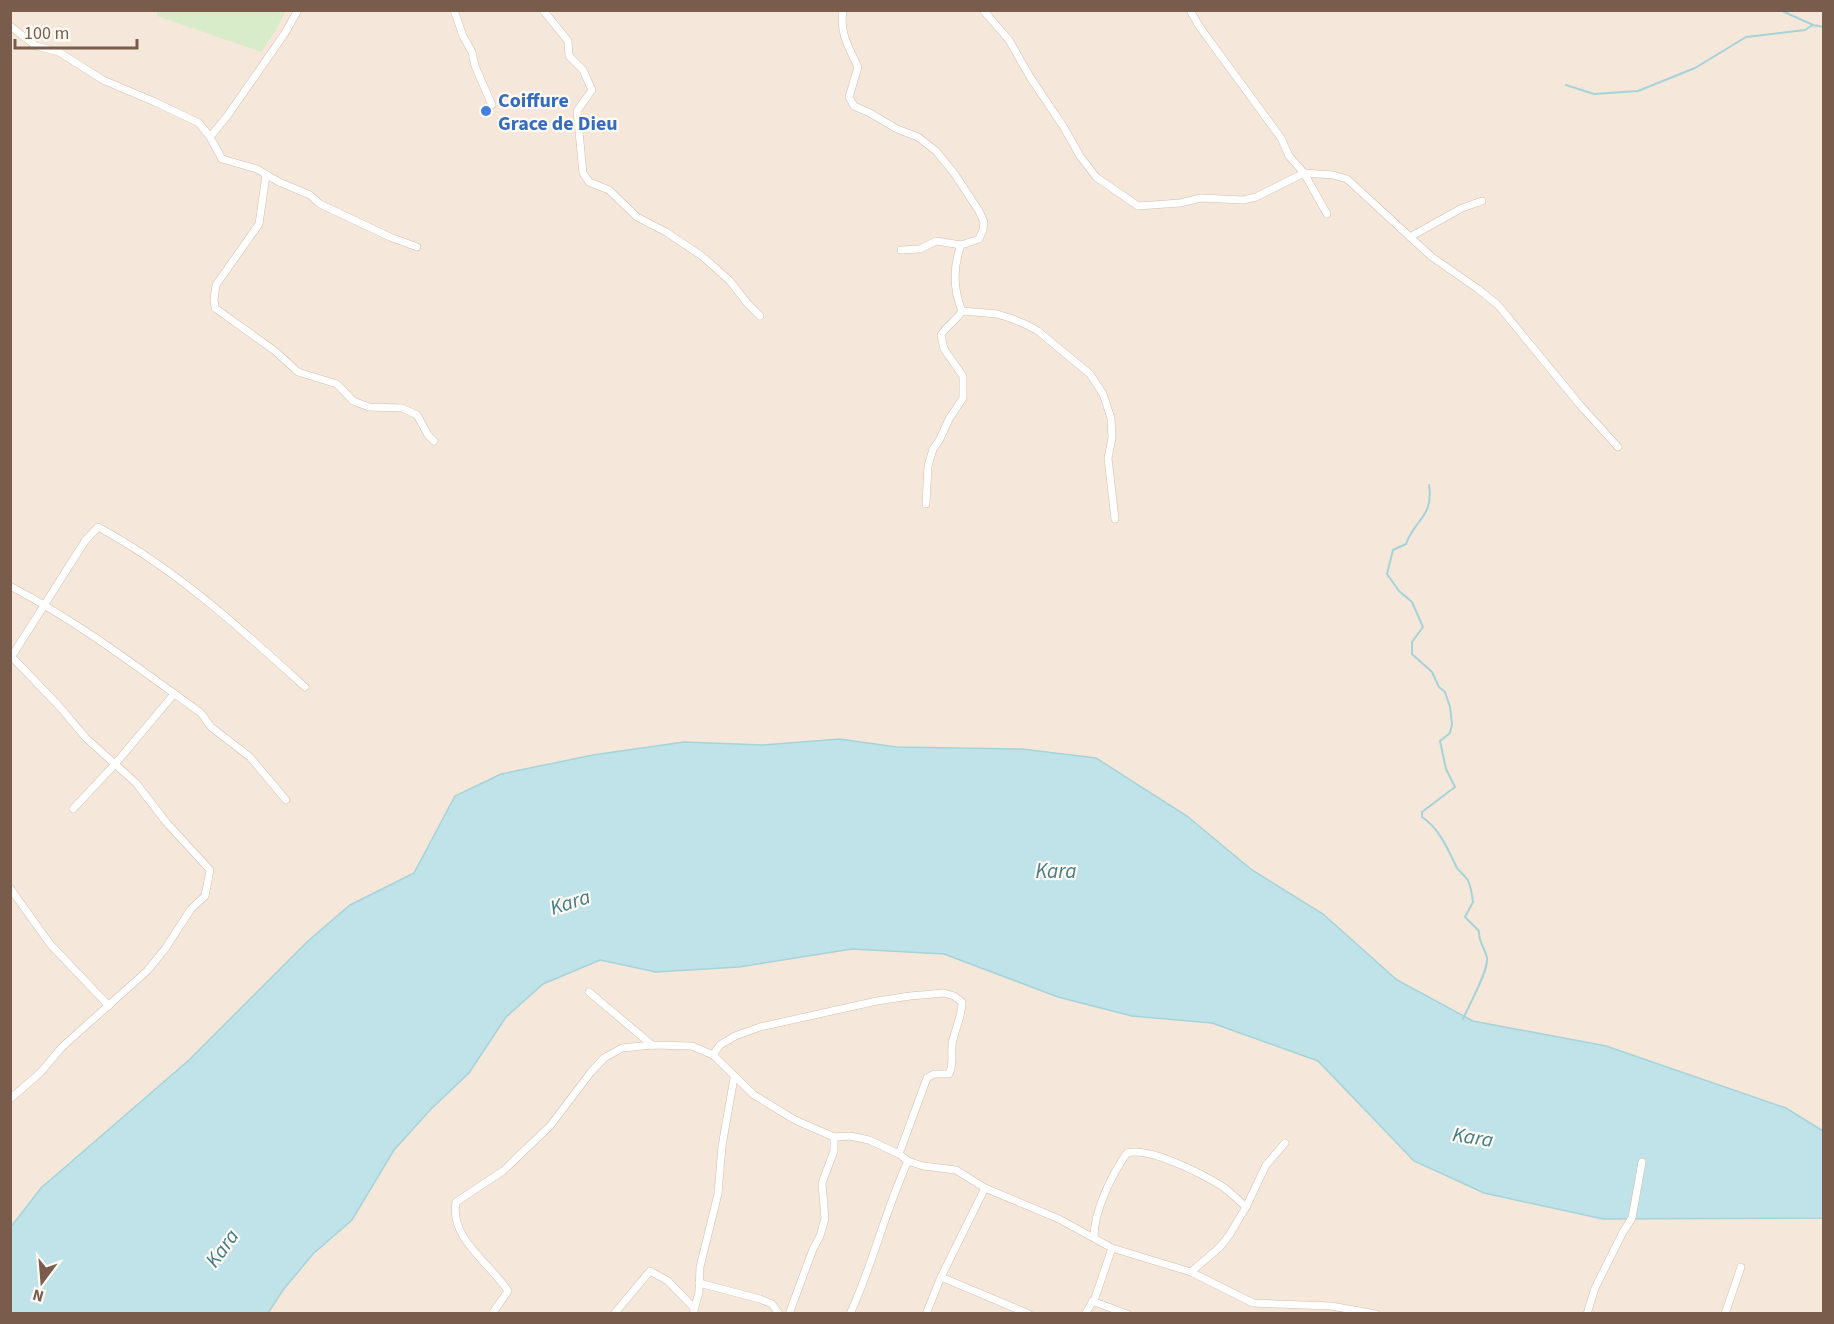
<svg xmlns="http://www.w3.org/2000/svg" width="1834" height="1324" font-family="'Source Sans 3',sans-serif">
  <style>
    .residential { fill: #f5e8da }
    .green { fill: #d8ecc9 }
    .water { fill: #bfe3e8; stroke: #a5d3da; stroke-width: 1.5 }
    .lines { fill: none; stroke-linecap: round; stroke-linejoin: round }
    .stream { stroke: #a5d3da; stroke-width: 2 }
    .street-casing { stroke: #d1beb0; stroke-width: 8 }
    .street { stroke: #fff; stroke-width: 7 }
    .shop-dot { fill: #3f7fe0; stroke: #fffaf3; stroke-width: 2 }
    .labels { text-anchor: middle; stroke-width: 4.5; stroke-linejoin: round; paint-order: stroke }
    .shop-label { font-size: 20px; font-weight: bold; fill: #366cbe; stroke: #fffaf3; text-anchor: start }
    .water-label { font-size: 21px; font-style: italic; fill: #437c86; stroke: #fffaf3 }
  </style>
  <rect width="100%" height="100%" fill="#fdf6ec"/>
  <rect class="residential" x="11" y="11" width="1812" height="1302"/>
  <path class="green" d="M157,11V10L286,11L275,31L261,52L157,16Z"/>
  <path class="water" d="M840,739L896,747L1022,749L1096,758L1187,816L1252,870L1323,914L1397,980L1473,1021L1606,1046L1786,1108L1823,1131V1218L1603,1219L1484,1193L1414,1161L1318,1061L1212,1023L1132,1016L1058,997L944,954L852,949L739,967L656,972L600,960L543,984L506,1017L469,1073L431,1109L394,1150L352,1220L313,1254L283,1290L268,1313H11L10,1228L41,1188L189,1060L308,941L350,905L414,873L455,796L501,774L593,755L684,742L763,745Z"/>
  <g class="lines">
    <g class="stream">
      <path d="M1780,10L1813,25L1824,27"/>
      <path d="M1566,85L1594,94L1638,91L1695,68L1746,37L1805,30L1813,25"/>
      <path d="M1429,485C1434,517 1414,520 1406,544L1393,550L1387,574L1399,591L1412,602L1423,627L1412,642V654L1432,672L1439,687L1445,692L1450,707L1452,724L1450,733L1440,741L1446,769L1455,787L1422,812V817C1440,829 1448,850 1457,868C1460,872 1464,875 1467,879C1471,885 1472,895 1473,902L1465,917L1479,931C1478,941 1485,948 1487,958C1489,970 1468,1007 1463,1019"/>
    </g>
    <defs>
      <g id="street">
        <path d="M454,10L463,36L472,52L475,66L492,105"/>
        <path d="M543,10L568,41L569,56L583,70L592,90L577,111L583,173L589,182L609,190L637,217L666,232L702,256L730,281L747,303L760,316"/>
        <path d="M843,10C839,32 849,48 858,67L849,97L854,106L870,113L897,129L918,137L936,151L954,173L979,211L984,222L983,230L979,239L961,245L936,241L920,249L901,250"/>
        <path d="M983,10L1009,40L1030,77L1063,126L1080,156L1096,177L1138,206L1180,203L1201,198L1243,200L1256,197L1304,173L1327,214"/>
        <path d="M1190,10L1199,26L1281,138L1289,156L1304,173L1333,175L1347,179L1432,257L1478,289L1498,305L1580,405L1618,447"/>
        <path d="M10,26L36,46L59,52L103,80L155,102L199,123L210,137L222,159L257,169L279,182L310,195L320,204L390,237L417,247"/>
        <path d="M210,137L228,115L285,33L298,10"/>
        <path d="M266,175L259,224L216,285L214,299L215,308L275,351L298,372L337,384L353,401L369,407L402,408L417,415L428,435L434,441"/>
        <path d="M1410,237L1462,208L1482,201"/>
        <path d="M962,311L997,314L1013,319L1027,325L1038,331L1090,374L1103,394L1111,418L1112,438L1108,458L1115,519"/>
        <path d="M926,504L928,466L933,449L940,439L949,419L963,398V376L944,349L941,335C947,325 956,321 962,311C953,289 953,267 961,245"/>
        <path d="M10,586C77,621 140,669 201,713L211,727L250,757L286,800"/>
        <path d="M10,659L85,541L98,527C176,569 240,628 305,687"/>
        <path d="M73,809L116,763L174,694"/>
        <path d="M10,888L50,944L109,1006"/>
        <path d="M589,992L652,1045"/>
        <path d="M713,1055L720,1045L735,1036L760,1027L877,1001L910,996L944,993L954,996L962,1002C962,1018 954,1030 952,1045C951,1055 954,1065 949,1074H934L927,1078L899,1154"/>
        <path d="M10,1099L40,1073L62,1047L147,971L165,949L191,909L205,896L210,870L166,822L136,783L86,738L59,706L12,657"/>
        <path d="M1094,1237C1094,1211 1112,1174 1127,1153C1150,1147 1200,1173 1220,1185C1230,1191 1238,1200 1246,1207"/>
        <path d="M1191,1272L1220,1247L1230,1234L1246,1207L1266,1165L1285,1143"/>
        <path d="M941,1277L1029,1314"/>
        <path d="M699,1283L760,1299L772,1304L779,1314"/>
        <path d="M1092,1301L1127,1314"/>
        <path d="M492,1314L508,1291C490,1263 449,1238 456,1202L503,1171L550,1126L591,1072L604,1058L622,1048L652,1045L692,1046L713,1055L754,1095L795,1120L834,1137L850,1136L869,1140L899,1154L908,1161L923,1166L956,1170L985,1188L1059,1219L1112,1248L1191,1272L1253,1303L1331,1306L1376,1314"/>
        <path d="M614,1314L650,1271L668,1281L694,1308"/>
        <path d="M693,1314L699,1292L700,1267L718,1194L722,1146L734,1078"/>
        <path d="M789,1314L813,1249L820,1236L825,1218L822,1183L834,1151V1137"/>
        <path d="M850,1314C873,1264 885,1211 908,1161"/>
        <path d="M926,1314L941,1277L985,1188"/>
        <path d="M1085,1314L1095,1298L1112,1248"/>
        <path d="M1587,1314L1595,1288L1623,1232L1632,1218L1642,1162"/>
        <path d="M1725,1314L1741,1267"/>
      </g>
    </defs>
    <use href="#street" class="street-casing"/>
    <use href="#street" class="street"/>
  </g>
  <circle class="shop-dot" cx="486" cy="111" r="6"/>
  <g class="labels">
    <g class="shop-label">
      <text x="498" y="107">Coiffure<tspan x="498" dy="23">Grace de Dieu</tspan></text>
    </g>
    <g class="water-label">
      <text x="1056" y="878">Kara</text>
      <text transform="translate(570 902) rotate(-18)" y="7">Kara</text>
      <text transform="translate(1473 1137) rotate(9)" y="7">Kara</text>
      <text transform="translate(222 1248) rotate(-54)" y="7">Kara</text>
    </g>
  </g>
  <rect width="1834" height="1324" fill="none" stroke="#7a5c4d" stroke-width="24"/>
  <g transform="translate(42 1282) rotate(196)" stroke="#fffaf3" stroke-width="4.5" paint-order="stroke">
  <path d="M0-4.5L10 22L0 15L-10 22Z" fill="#7a5c4d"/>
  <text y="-9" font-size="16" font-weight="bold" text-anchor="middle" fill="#7a5c4d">N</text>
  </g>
  <path d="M15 39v9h122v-9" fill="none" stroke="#7a5c4d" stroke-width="3"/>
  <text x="24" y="39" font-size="18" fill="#7a5c4d" stroke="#fffaf3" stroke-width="4.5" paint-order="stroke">100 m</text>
</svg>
